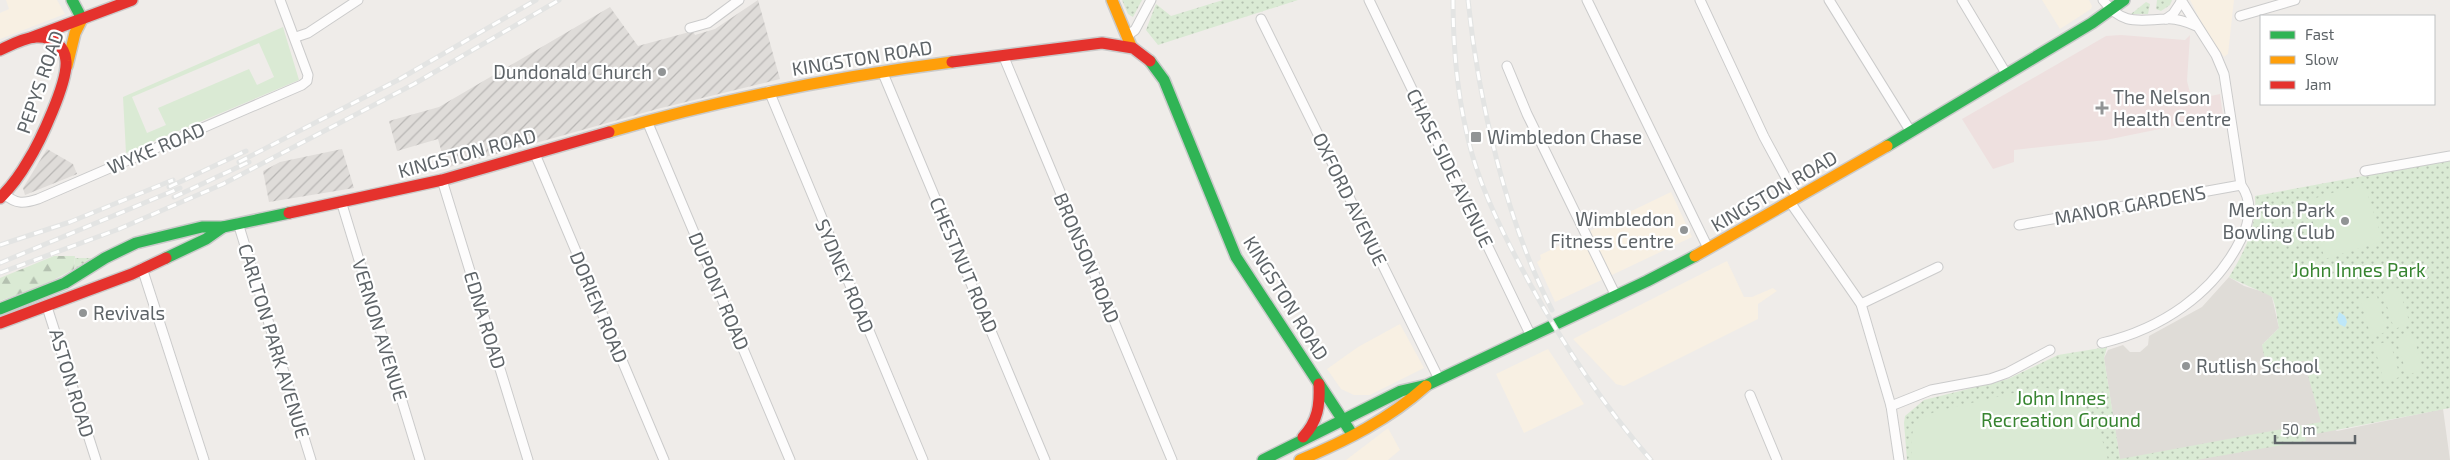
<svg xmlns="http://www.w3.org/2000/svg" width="2450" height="460" font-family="'Exo 2',sans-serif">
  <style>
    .commercial { fill: #f8f0e3 }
    .industrial { fill: url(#industrial-furrows) }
    .education { fill: #dfdcd7 }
    .medical { fill: #eee0df }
    .grass { fill: url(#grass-dots) }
    .forest { fill: url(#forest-firs) }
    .garden { fill: #daead4; fill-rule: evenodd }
    .water { fill: #bee7f8 }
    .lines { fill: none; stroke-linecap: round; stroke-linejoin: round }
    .street-casing { stroke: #cbcbcb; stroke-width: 11 }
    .fast-casing { stroke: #cacaca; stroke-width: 14 }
    .slow-casing { stroke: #cacaca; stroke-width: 14 }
    .jam-casing { stroke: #cacaca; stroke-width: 14 }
    .street { stroke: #fdfcfc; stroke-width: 9 }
    .fast { stroke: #30b455; stroke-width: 11 }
    .slow { stroke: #ff9f0a; stroke-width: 11 }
    .jam { stroke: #e5322d; stroke-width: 11 }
    .rail-casing { stroke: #e3e4e3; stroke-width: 5 }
    .rail { stroke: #fff; stroke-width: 3; stroke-dasharray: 9; stroke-linecap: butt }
    .poi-dot { fill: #919495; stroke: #fff; stroke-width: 2 }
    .labels { text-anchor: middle; stroke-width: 4.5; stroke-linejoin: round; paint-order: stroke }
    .street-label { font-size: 19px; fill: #5e6468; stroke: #fff }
    .poi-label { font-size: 19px; fill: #5e6468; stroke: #fff; text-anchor: start }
    .park-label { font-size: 19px; fill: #378430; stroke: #fff }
  </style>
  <defs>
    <pattern id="industrial-furrows" width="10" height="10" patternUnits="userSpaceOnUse" patternTransform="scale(1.25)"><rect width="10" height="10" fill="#dfdcd9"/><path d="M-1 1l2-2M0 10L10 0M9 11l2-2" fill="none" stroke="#b8b6b4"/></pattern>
    <pattern id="grass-dots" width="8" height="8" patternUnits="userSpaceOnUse" patternTransform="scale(1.25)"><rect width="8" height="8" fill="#daead4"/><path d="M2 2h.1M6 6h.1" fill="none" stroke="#b4c1b0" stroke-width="1.8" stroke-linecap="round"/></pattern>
    <pattern id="forest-firs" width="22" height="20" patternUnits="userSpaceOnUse" patternTransform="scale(1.25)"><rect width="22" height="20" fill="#daead4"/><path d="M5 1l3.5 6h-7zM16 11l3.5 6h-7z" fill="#b4c1b0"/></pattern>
  </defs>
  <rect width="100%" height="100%" fill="#efece9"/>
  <g class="commercial">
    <path d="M6,0H57L65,14L0,39V13L9,9Z"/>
    <path d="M2042,0H2089L2092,6L2091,9L2060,29Z"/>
    <path d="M2190,0H2234L2228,54L2224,57L2205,30Z"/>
    <path d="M1671,192L1692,237L1555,302L1537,262L1541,259L1540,255Z"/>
    <path d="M1727,261L1744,297H1752L1773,288L1777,291L1758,304V319L1624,386L1616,384L1573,339Z"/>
    <path d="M1400,324L1424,368L1370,395H1354L1341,389L1327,369L1358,347Z"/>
    <path d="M1548,349L1584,404L1524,433L1496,374Z"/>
    <path d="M1388,428L1400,450L1388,460H1346Z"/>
  </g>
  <g class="industrial">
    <path d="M758,0L780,79L657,109L446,168L438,139L397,151L389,121L439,107L610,7L638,46L693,31L695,35L715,29Z"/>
    <path d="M47,149L73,164L77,174L25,195L23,188Z"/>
    <path d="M342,149L354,188L269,202L263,171L280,162Z"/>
  </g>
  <path class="education" d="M2229,277L2244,286L2267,293L2272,297L2279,328L2262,345L2304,361L2322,422L2337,431L2443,409L2450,460H2120L2104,358L2108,350L2123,345L2130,352H2140L2148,345L2149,336L2202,307Z"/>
  <path class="medical" d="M2121,35L2185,40L2190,35L2187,81L2192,100L2220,94L2223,116L2106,140L2014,150V162L1993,169L1962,119L2106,36Z"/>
  <g class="grass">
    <path d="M1122,0H1142L1133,17L1128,14Z"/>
    <path d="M1223,0H1298L1158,45L1146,30L1156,4L1171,16Z"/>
    <path d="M2157,0H2172L2170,5L2161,11L2156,9Z"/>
    <path d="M2146,2L2150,4L2148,14H2131Z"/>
    <path d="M2450,160V408L2305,436L2306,441L2196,460H1907L1904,423L1905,416L1924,400L2008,379L2058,355L2107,347L2104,358L2120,459L2321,422L2304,361L2267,370L2262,345L2279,328C2277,319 2276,305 2272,297C2270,295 2236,281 2229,277C2245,251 2257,227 2255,196Z"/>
    <path d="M75,258H92L74,269Z"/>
  </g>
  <path class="forest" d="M54,256H75L74,269L44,285L0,301V278Z"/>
  <g class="garden">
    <path d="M283,27L299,80L126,153L123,97ZM259,43L274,77L257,85L249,69L158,108L166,125L147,133L132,97Z"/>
    <path d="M2364,183L2383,241L2325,259L2306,201Z"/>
    <path d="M2399,288L2410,324L2394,329L2383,293Z"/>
    <path d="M2377,296L2387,332L2371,336L2360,300Z"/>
    <path d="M2413,334L2423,370L2407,375L2396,339Z"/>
    <path d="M2390,341L2400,377L2384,382L2374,345Z"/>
    <path d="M2039,387C2079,391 2100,423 2108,460H1912C1910,433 1910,422 1937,411Z"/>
  </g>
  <path class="water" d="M2339,312L2345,316L2347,322L2345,327L2339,324L2337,319Z"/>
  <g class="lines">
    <defs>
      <g id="street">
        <path d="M1369,0L1531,336"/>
        <path d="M1587,0L1708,248"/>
        <path d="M1700,0L1764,137L1797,198"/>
        <path d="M1829,0L1911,132"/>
        <path d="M1962,0L2007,75"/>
        <path d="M2103,0C2123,26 2138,20 2166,19C2176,18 2187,22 2196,26"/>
        <path d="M2240,16L2295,0"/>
        <path d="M1261,19L1439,379"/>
        <path d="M2166,19L2173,14L2181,2"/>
        <path d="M690,28L708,23L739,0"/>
        <path d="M1128,35L1135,30L1151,0"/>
        <path d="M296,37L308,33L358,0"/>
        <path d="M1003,55L1172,460"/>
        <path d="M1507,66L1527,114L1616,296"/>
        <path d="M882,71L1045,460"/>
        <path d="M769,91L923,460"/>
        <path d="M647,121L790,460"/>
        <path d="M535,154L664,460"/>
        <path d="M2365,171L2450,156"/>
        <path d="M442,180L528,460"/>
        <path d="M4,194C16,204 23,204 38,199L302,85L307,81L308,75L280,0"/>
        <path d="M341,201L420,460"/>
        <path d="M1790,202L1861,304L1891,406L1899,460"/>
        <path d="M238,223L311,460"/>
        <path d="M2019,225L2241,185"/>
        <path d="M142,268L204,460"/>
        <path d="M1861,304L1938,267"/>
        <path d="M47,307L96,460"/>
        <path d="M2102,343C2161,329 2214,294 2241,239C2250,222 2253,201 2241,185L2224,74L2216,55L2181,0"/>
        <path d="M1750,395L1777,460"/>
        <path d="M1891,406L1931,390L1990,379L2007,373L2050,350"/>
      </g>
      <g id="fast">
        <path d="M72,0L82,19"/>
        <path d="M1150,61L1164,80L1236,257L1352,434"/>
        <path d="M1887,146L2092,23L2124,0"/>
        <path d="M166,258L206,239L223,227"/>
        <path d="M0,309L65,283L105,258L136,243L202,227H223L289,213"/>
        <path d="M1263,460L1401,391L1427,385L1647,281L1695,256"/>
      </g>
      <g id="slow">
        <path d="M1112,0L1131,46"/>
        <path d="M67,66L75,33L82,19"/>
        <path d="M609,132C722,99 835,77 952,62"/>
        <path d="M1695,256L1887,146"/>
        <path d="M1300,460C1346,441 1389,419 1426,386"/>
      </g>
      <g id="jam">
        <path d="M33,37L132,0"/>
        <path d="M0,50C11,45 23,38 36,37C51,36 65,45 66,61C68,82 40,142 28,161C20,175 11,187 0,198"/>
        <path d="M952,62L1102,43L1133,48L1150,61"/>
        <path d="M289,213L442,180L609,132"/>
        <path d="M0,323L132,274L166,258"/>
        <path d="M1303,437C1318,421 1320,405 1319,384"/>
      </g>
    </defs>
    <use href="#street" class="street-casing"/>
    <use href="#fast" class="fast-casing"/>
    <use href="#slow" class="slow-casing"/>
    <use href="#jam" class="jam-casing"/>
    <use href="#street" class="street"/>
    <use href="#fast" class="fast"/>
    <use href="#slow" class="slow"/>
    <use href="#jam" class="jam"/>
    <defs>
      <g id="rail">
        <path d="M1453,0C1453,52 1458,104 1472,154C1485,199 1507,241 1529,282C1564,346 1603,405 1651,460"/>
        <path d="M1468,0C1478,99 1506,221 1552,310"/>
        <path d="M239,162L398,80L536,0"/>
        <path d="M169,187L246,151"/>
        <path d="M174,197L249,162"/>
        <path d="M0,245L70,222L173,180"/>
        <path d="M0,263L180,188"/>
        <path d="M0,273L119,229L223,184L414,84L559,0"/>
      </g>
    </defs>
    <use href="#rail" class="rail-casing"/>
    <use href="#rail" class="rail"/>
  </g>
  <g class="poi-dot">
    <circle cx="662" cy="72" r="5"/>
    <path d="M2099.5 100.5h5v5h5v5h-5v5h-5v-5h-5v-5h5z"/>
    <rect x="1470" y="131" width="12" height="12" rx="2.5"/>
    <circle cx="2345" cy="221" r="5"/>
    <circle cx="1684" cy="230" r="5"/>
    <circle cx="83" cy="313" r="5"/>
    <circle cx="2186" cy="366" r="5"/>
  </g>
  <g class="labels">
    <g class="street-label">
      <text transform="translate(862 58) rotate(-9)" y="7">KINGSTON ROAD</text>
      <text transform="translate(40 82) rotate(-71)" y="7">PEPYS ROAD</text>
      <text transform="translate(156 148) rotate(-23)" y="7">WYKE ROAD</text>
      <text transform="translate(467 153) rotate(-15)" y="7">KINGSTON ROAD</text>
      <text transform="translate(1450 168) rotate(64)" y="7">CHASE SIDE AVENUE</text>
      <text transform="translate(1774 191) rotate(-30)" y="7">KINGSTON ROAD</text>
      <text transform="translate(1350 199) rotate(64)" y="7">OXFORD AVENUE</text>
      <text transform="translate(2130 205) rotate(-10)" y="7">MANOR GARDENS</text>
      <text transform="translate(1087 258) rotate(67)" y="7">BRONSON ROAD</text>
      <text transform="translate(964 265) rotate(67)" y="7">CHESTNUT ROAD</text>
      <text transform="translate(845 276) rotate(67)" y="7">SYDNEY ROAD</text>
      <text transform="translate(719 291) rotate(67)" y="7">DUPONT ROAD</text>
      <text transform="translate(1286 298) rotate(58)" y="7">KINGSTON ROAD</text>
      <text transform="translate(599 307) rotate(67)" y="7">DORIEN ROAD</text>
      <text transform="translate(485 320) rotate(73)" y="7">EDNA ROAD</text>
      <text transform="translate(380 330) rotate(73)" y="7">VERNON AVENUE</text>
      <text transform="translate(274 341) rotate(73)" y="7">CARLTON PARK AVENUE</text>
      <text transform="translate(72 383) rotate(73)" y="7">ASTON ROAD</text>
    </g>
    <g class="poi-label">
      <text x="652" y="79" text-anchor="end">Dundonald Church</text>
      <text x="2113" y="104">The Nelson<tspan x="2113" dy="22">Health Centre</tspan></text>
      <text x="1487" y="144">Wimbledon Chase</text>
      <text x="2335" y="217" text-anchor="end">Merton Park<tspan x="2335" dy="22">Bowling Club</tspan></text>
      <text x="1674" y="226" text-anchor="end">Wimbledon<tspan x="1674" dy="22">Fitness Centre</tspan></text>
      <text x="93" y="320">Revivals</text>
      <text x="2196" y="373">Rutlish School</text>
    </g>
    <g class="park-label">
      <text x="2359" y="277">John Innes Park</text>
      <text x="2061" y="405">John Innes<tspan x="2061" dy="22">Recreation Ground</tspan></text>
    </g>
  </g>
  <rect x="2260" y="15" width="175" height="90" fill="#ffffff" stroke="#bfc1c3"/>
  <rect x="2270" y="31" width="25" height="8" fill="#30b455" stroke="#bfc1c3"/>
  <text x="2305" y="40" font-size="15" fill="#5e6468">Fast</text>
  <rect x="2270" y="56" width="25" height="8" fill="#ff9f0a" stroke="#bfc1c3"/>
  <text x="2305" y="65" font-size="15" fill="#5e6468">Slow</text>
  <rect x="2270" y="81" width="25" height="8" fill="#e5322d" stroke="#bfc1c3"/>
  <text x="2305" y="90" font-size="15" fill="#5e6468">Jam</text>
  <path d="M2275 435v8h80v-8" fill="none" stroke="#5e6468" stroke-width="2.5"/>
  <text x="2282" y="435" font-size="15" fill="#5e6468" stroke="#ffffff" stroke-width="4" paint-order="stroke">50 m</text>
</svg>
